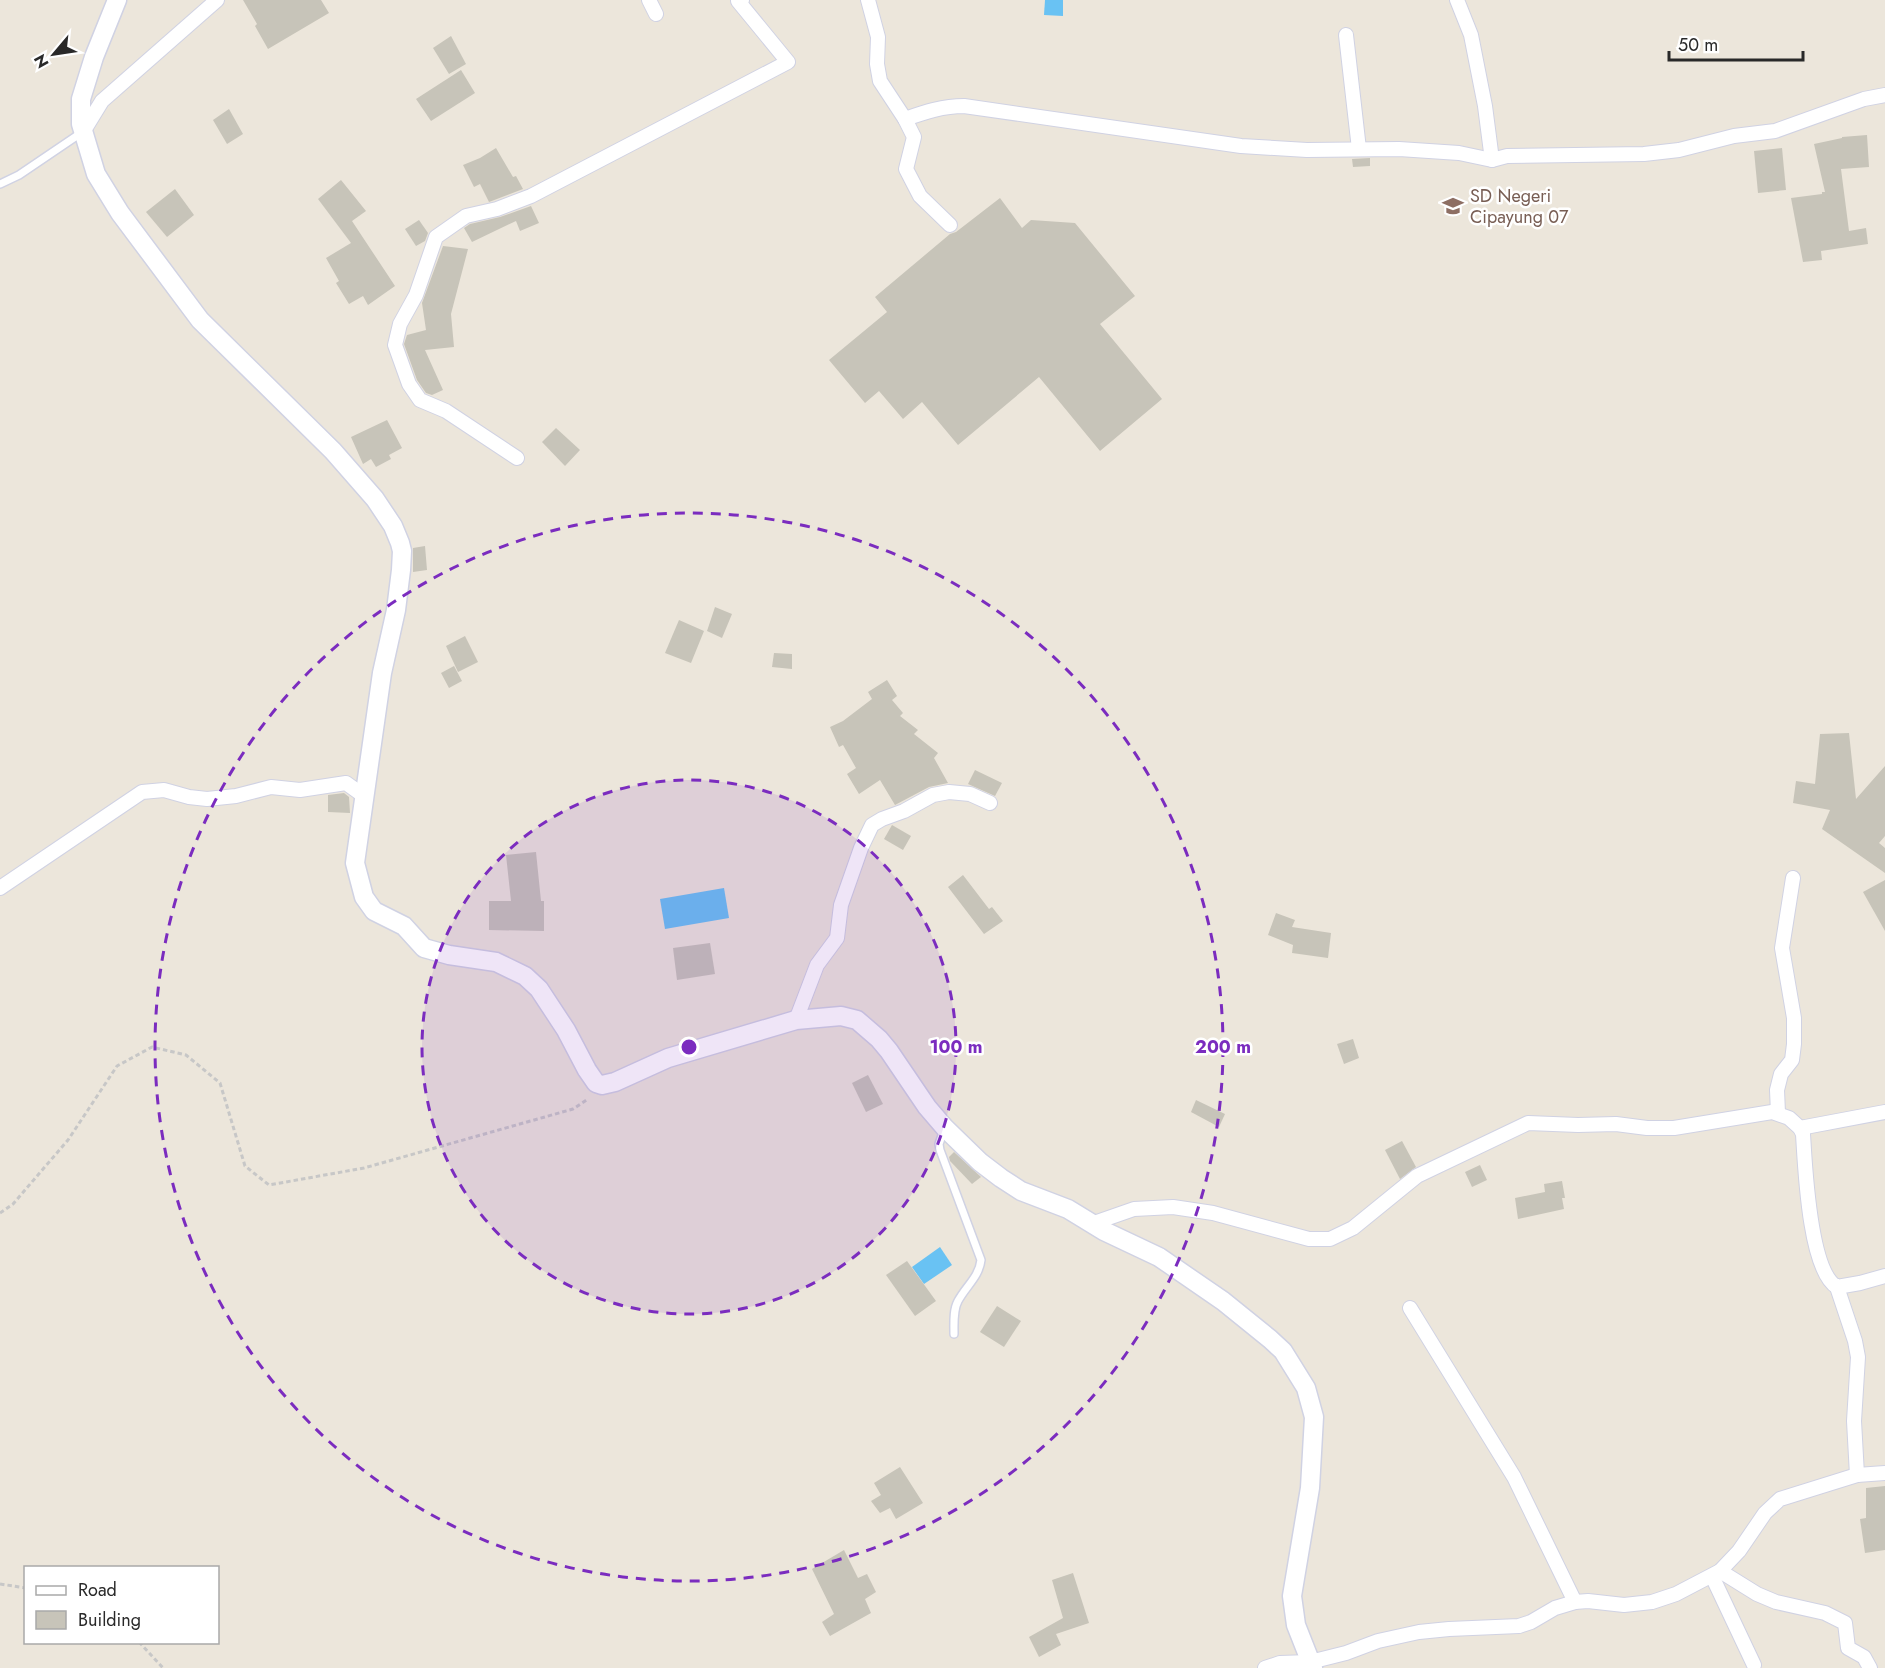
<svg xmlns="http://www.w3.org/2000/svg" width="1885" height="1668" font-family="Jost,sans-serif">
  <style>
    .water { fill: #69c2f3 }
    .building { fill: #c7c4b9 }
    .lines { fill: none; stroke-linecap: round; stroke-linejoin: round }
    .service-casing { stroke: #d0d2e3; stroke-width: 10 }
    .minor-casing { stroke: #d0d2e3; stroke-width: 16 }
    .tertiary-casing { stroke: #d0d2e3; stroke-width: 21 }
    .path { stroke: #c7c7c7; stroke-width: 3; stroke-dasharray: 4.5 3; stroke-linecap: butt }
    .service { stroke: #fff; stroke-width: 7 }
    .minor { stroke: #fff; stroke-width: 14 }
    .tertiary { stroke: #fff; stroke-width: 18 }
    .ring { fill: none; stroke: #7b2cbf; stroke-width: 3; stroke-dasharray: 10 8 }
    .labels { text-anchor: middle; stroke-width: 5; stroke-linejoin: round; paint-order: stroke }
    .education-label { font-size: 18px; fill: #785e54; stroke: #fff; text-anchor: start }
    .centre { fill: #7b2cbf; stroke: #fff; stroke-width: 3 }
    .ring-label { font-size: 18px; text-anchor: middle; font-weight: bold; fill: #7b2cbf; stroke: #fff; stroke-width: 5; stroke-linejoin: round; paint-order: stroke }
  </style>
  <rect width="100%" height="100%" fill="#ece6db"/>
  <g class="water">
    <path d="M1045,0H1063V16L1044,15Z"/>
    <path d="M724,888L729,918L665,929L660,899Z"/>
    <path d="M940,1247L952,1265L924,1284L912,1267Z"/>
  </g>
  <g class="building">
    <path d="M243,0H321L329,13L268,49L255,26L257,24Z"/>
    <path d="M451,36L466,64L449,74L433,48Z"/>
    <path d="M461,70L475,93L431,121L416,99Z"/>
    <path d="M229,109L243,134L227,144L213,120Z"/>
    <path d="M1867,135L1869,167L1841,169L1849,231L1866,228L1868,244L1821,251L1822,260L1803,262L1791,198L1822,194V192H1825L1814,144L1842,138V137Z"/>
    <path d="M496,148L513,177L516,176L523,189L489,202L480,184L474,187L463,165L480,158Z"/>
    <path d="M1782,148L1786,190L1758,193L1754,151Z"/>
    <path d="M1370,158V166L1353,167L1352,159Z"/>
    <path d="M341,180L366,211L352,221L395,286L368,305L363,296L349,304L336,283L339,281L326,258L351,243L318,199Z"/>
    <path d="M175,189L194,215L167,237L146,212Z"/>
    <path d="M1000,198L1022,228L1031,220L1075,223L1135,296L1100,324L1162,399L1100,451L1039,377L958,445L922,402L903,419L879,391L865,403L829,360L887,312L875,297L950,234L956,232Z"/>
    <path d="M531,206L539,223L520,231L516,221L472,242L464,228L470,224L500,217Z"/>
    <path d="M419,220L428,233L425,241L416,246L405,229Z"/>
    <path d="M443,246L468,249L451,314L454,347L425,350L443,390L432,395L426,393L417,380L404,344L407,335L426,330L422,303Z"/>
    <path d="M387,420L402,448L389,455L391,459L376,467L371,459L363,464L351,437Z"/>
    <path d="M556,428L580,450L565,466L542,442Z"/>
    <path d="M425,546L427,570L413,572V548Z"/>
    <path d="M715,607L732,614L722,638L707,631Z"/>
    <path d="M679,620L704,631L691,663L665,653Z"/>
    <path d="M465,636L478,662L458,672L446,646Z"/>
    <path d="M774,653L792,654V669L772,667Z"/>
    <path d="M454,666L462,681L449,688L441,673Z"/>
    <path d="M887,680L897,696L892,700L903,713L900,716L918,730L914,734L938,753L934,758L948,783L929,787L895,805L880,780L859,794L847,774L856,768L843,745L839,747L830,727L843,721L872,699L868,692Z"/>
    <path d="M1849,733L1856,799L1885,766V836L1879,843L1885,848V873L1822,829L1830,810L1793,803L1796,781L1815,784L1820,734Z"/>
    <path d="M975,770L1002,783L995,796L968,784Z"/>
    <path d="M344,793L349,797L350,813L328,812V795Z"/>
    <path d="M892,825L911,836L903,850L884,839Z"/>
    <path d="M536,852L541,901H544V931L489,930V901H511L506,855Z"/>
    <path d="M963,875L989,909L992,907L1003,921L984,934L948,887Z"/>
    <path d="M1885,880V931L1863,892Z"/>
    <path d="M1276,913L1295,920L1292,927L1331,933L1328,958L1292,953L1293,945L1268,935Z"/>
    <path d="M710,943L715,974L677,980L673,948Z"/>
    <path d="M1353,1039L1359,1058L1344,1064L1337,1044Z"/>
    <path d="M868,1075L883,1104L866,1112L852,1083Z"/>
    <path d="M1196,1100L1225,1114L1219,1127L1191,1112Z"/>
    <path d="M1402,1141L1416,1167L1400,1179L1385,1150Z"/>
    <path d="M954,1152L981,1177L972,1184L950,1161L949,1157Z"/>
    <path d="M1480,1165L1487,1180L1472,1187L1465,1172Z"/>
    <path d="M1562,1181L1565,1198H1562L1564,1209L1518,1219L1515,1198L1545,1192L1544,1184Z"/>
    <path d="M907,1261L936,1301L915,1316L886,1275Z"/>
    <path d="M997,1306L1021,1321L1004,1347L980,1332Z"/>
    <path d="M900,1467L923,1503L896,1519L890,1508L880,1513L871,1501L881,1495L874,1483Z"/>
    <path d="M1885,1486V1550L1865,1553L1860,1519L1866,1518V1488Z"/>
    <path d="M844,1550L858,1578L867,1574L876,1592L865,1599L871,1613L830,1636L822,1622L834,1614L812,1569Z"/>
    <path d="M1073,1573L1089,1623L1056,1634L1061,1645L1039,1657L1029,1637L1063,1618L1052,1580Z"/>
  </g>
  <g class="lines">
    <defs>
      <g id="service">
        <path d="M0,184L19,175L81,133"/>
        <path d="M944,1130L939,1144L940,1150L981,1260C979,1277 966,1286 958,1301C953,1310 954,1323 954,1334"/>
      </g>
      <g id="minor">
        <path d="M649,0L656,14"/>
        <path d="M868,0L878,37L877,64L880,81L905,119L914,137L906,169L920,196L950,225"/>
        <path d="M1457,0L1471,35L1485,106L1492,160"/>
        <path d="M1346,35L1359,149"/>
        <path d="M905,119C925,112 943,106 964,106L1241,146L1307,150L1399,149L1459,153L1492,160L1507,156L1644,154L1679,150L1734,136L1775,131L1864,99L1885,95"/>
        <path d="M83,132L102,101L217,0"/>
        <path d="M517,458L446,411L420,400L409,384L395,345L400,324L416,295L436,237L466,216L497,209L531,196L788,62L738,1L742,0"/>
        <path d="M0,888L142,792L164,790L189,797L207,799L236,796L271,787L300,790L346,783L364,796"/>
        <path d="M796,1020L817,965L837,938L841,905L861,848L872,825L882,819L904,811L933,795L949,792L970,794L990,803"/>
        <path d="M1778,1113L1777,1090L1781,1074L1792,1060L1794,1044V1018L1782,948L1793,878"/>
        <path d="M1800,1128L1885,1112"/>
        <path d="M1091,1224L1134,1209L1173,1207L1213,1213L1309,1239H1330L1353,1228L1417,1176L1528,1123L1578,1125L1616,1124L1647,1128H1674L1772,1112L1789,1118L1800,1128L1803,1134C1805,1165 1809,1271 1837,1287L1860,1283L1885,1276"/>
        <path d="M1837,1287L1855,1341L1858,1357L1854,1421L1857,1475"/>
        <path d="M1410,1308L1514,1477L1575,1602"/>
        <path d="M1720,1571L1757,1594L1776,1602L1825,1613L1845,1623L1848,1648L1864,1657L1870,1668"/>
        <path d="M1712,1576L1754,1665"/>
        <path d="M1265,1668L1280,1663L1310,1662L1346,1653L1378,1641L1419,1632L1449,1629L1519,1626L1531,1622L1555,1608L1575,1602L1588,1601L1624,1605L1652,1602L1676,1594L1720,1571L1739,1551L1765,1513L1780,1499L1857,1475L1885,1473"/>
      </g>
      <path id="tertiary" d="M117,0L94,57L81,99V124L96,174L120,213L200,320L333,451L375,499L393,526L400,543L402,551L401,570L396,610L382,673L355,863L364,897L374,911L404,926L424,948L449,955L496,962L525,976L539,989L566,1030L587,1070L596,1083L602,1085L615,1082L668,1058L796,1020L841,1016L857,1020L879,1039L889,1051L927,1107L945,1128L980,1162L1001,1178L1021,1191L1068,1209L1104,1231L1159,1257L1223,1301L1270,1339L1283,1351L1306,1388L1314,1417L1310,1488L1292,1596L1296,1625L1313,1668"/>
    </defs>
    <use href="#service" class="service-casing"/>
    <use href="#minor" class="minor-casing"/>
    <use href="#tertiary" class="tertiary-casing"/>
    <g class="path">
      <path d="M0,1213L13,1204L68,1140L117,1066L152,1047L186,1055L220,1083L245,1166L269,1185L364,1168L573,1109L588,1099"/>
      <path d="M0,1584L26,1588"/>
      <path d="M139,1642L163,1668"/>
    </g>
    <use href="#service" class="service"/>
    <use href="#minor" class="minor"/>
    <use href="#tertiary" class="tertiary"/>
  </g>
  <circle cx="689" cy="1047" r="267" fill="#7b2cbf" fill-opacity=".12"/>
  <g class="ring">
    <circle cx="689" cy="1047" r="267"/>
    <circle cx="689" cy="1047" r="534"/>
  </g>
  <defs>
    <symbol id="school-bare" viewBox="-9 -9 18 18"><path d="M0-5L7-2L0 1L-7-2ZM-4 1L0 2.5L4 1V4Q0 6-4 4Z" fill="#8d6e63" stroke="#fff" stroke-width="2.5" paint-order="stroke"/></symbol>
  </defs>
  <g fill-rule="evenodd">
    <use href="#school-bare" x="1438" y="191" width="30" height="30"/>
  </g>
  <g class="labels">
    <g class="education-label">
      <text x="1470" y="202">SD Negeri<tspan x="1470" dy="21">Cipayung 07</tspan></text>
    </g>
  </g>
  <circle cx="689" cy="1047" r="9" class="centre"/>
  <g class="ring-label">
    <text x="956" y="1053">100 m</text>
    <text x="1223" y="1053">200 m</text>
  </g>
  <rect x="24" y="1566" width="195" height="78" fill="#ffffff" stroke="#a9a9a9" stroke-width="1.5"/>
  <rect x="36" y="1586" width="30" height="9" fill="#ffffff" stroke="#a9a9a9" stroke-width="1.5"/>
  <text x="78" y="1596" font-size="18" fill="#292929">Road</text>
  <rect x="36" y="1611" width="30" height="18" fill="#c7c4b9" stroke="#a9a9a9" stroke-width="1.5"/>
  <text x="78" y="1626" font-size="18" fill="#292929">Building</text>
  <g transform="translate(54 54) rotate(241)" stroke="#ffffff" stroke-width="4.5" paint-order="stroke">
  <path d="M0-4.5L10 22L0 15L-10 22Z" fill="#292929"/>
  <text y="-9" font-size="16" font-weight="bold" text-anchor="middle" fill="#292929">N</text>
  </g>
  <path d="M1669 51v9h134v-9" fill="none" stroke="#292929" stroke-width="3"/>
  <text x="1678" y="51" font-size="18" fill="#292929" stroke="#ffffff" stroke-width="4.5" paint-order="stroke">50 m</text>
</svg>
